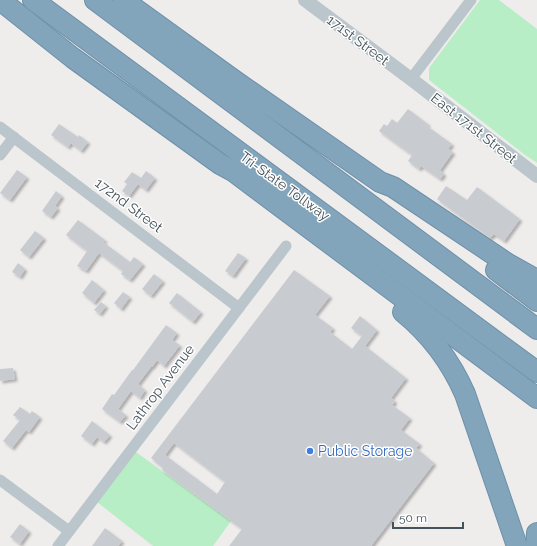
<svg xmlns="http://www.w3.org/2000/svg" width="537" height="546" font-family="Raleway,sans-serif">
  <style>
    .green { fill: #b8eec6 }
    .building { fill: #c8ccd1; fill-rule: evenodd; filter: url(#shadow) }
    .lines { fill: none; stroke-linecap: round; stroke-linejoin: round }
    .motorway-casing { stroke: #6e90a8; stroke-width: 22 }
    .minor { stroke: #bac6cc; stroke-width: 11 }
    .tertiary { stroke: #bac6cc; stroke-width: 14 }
    .motorway { stroke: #82a5bc; stroke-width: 20 }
    .shop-dot { fill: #3f7fe0; stroke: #fff; stroke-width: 1.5 }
    .labels { text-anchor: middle; stroke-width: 3; stroke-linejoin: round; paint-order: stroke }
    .street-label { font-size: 14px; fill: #445259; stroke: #fff }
    .shop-label { font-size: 14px; fill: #366cbe; stroke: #fff; text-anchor: start }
  </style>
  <defs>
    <filter id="shadow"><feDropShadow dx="2.5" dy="2.5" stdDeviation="1" flood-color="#0004"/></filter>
  </defs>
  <rect width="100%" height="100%" fill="#efecec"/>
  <g class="green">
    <path d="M480,0H499L537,29V163L525,155L429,80V68Z"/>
    <path d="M136,452L231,521L213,546H153L97,502Z"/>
  </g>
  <g class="building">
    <path d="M408,109L428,124L427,126L452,144L448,149L453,152L440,170L444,174L440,179L421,166L419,169L408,161L412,155L379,131L384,124L387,126L392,119L397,123Z"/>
    <path d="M59,124L78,137L79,135L88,142L81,151L71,143L68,147L51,135Z"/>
    <path d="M17,170L27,177L10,200L0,193Z"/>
    <path d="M146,171L155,178L146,190L138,184L129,196L122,191L127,184L124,182L132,172L141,178Z"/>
    <path d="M446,186L467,200L477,187L520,219L504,241L494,234L490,238L437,199Z"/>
    <path d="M56,191L62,196L55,206L58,208L51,217L42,211Z"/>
    <path d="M78,220L105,240L103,242L130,262L134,257L143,264L130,280L121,274L123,271L99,253L86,271L77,266L87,251L66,235Z"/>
    <path d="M35,231L44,238L29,257L20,250Z"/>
    <path d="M238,253L246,258L233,276L225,271Z"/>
    <path d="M18,263L25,269L20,277L12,272Z"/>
    <path d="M294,270L330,296L315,315L333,328L330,332L352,349L362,336L351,328L360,316L377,330L365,346L406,378L391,398L395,401L392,405L410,418L401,430L420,444L416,448L434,463L371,546H229L242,529L162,470L163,468L151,458ZM174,443L225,482L217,494L165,455Z"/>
    <path d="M154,274L163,281L151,296L142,289Z"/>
    <path d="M92,280L104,290L94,303L82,293Z"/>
    <path d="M123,292L130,297L121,309L114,303Z"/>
    <path d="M177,293L201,312L193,322L169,303Z"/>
    <path d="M101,302L106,306L100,314L94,310Z"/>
    <path d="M166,325L177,333L172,340L180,345L164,366L157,360L152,367H151L138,384L145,390L140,398L131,391L118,409L126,415L120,422L102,409L112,394L114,395L132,370H133Z"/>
    <path d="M13,368L15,379L0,381V369Z"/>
    <path d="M20,407L30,414L32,411L40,417L29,432L26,430L12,448L3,441L20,420L13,415Z"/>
    <path d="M92,421L110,435L104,442L97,437L92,444L81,436Z"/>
    <path d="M20,524L29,531L20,544L10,537Z"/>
    <path d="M105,528L122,541L118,546H92Z"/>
  </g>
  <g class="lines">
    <defs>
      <g id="motorway">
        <path d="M0,0L73,58L220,164L233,171L537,398"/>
        <path d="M33,0L537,372"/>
        <path d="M95,0L537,329"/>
        <path d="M123,0L235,81L380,182L393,187L508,264L537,280"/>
        <path d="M496,270L537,301"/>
        <path d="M403,312C430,334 451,362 465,394L517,546"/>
        <path d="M536,546L537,533"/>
      </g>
    </defs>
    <use href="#motorway" class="motorway-casing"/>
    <g class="minor">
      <path d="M411,79L471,0"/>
      <path d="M0,127L239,308"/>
      <path d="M0,155L14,137"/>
      <path d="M0,480L69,531"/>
      <path d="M58,546L286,246"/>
    </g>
    <path class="tertiary" d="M305,0L411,79L537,176"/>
    <use href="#motorway" class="motorway"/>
  </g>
  <circle class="shop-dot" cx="310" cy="451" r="4"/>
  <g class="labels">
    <g class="street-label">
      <text transform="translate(358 40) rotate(37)" y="5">171st Street</text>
      <text transform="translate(474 128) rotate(38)" y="5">East 171st Street</text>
      <text transform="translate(285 186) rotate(36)" y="5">Tri-State Tollway</text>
      <text transform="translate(129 205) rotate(37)" y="5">172nd Street</text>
      <text transform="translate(160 387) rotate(-53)" y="5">Lathrop Avenue</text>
    </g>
    <g class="shop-label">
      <text x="318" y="456">Public Storage</text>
    </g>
  </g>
  <path d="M393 522v6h70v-6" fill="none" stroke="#445259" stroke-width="2"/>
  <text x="399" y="522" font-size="12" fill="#445259" stroke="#ffffff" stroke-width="3" paint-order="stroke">50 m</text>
</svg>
